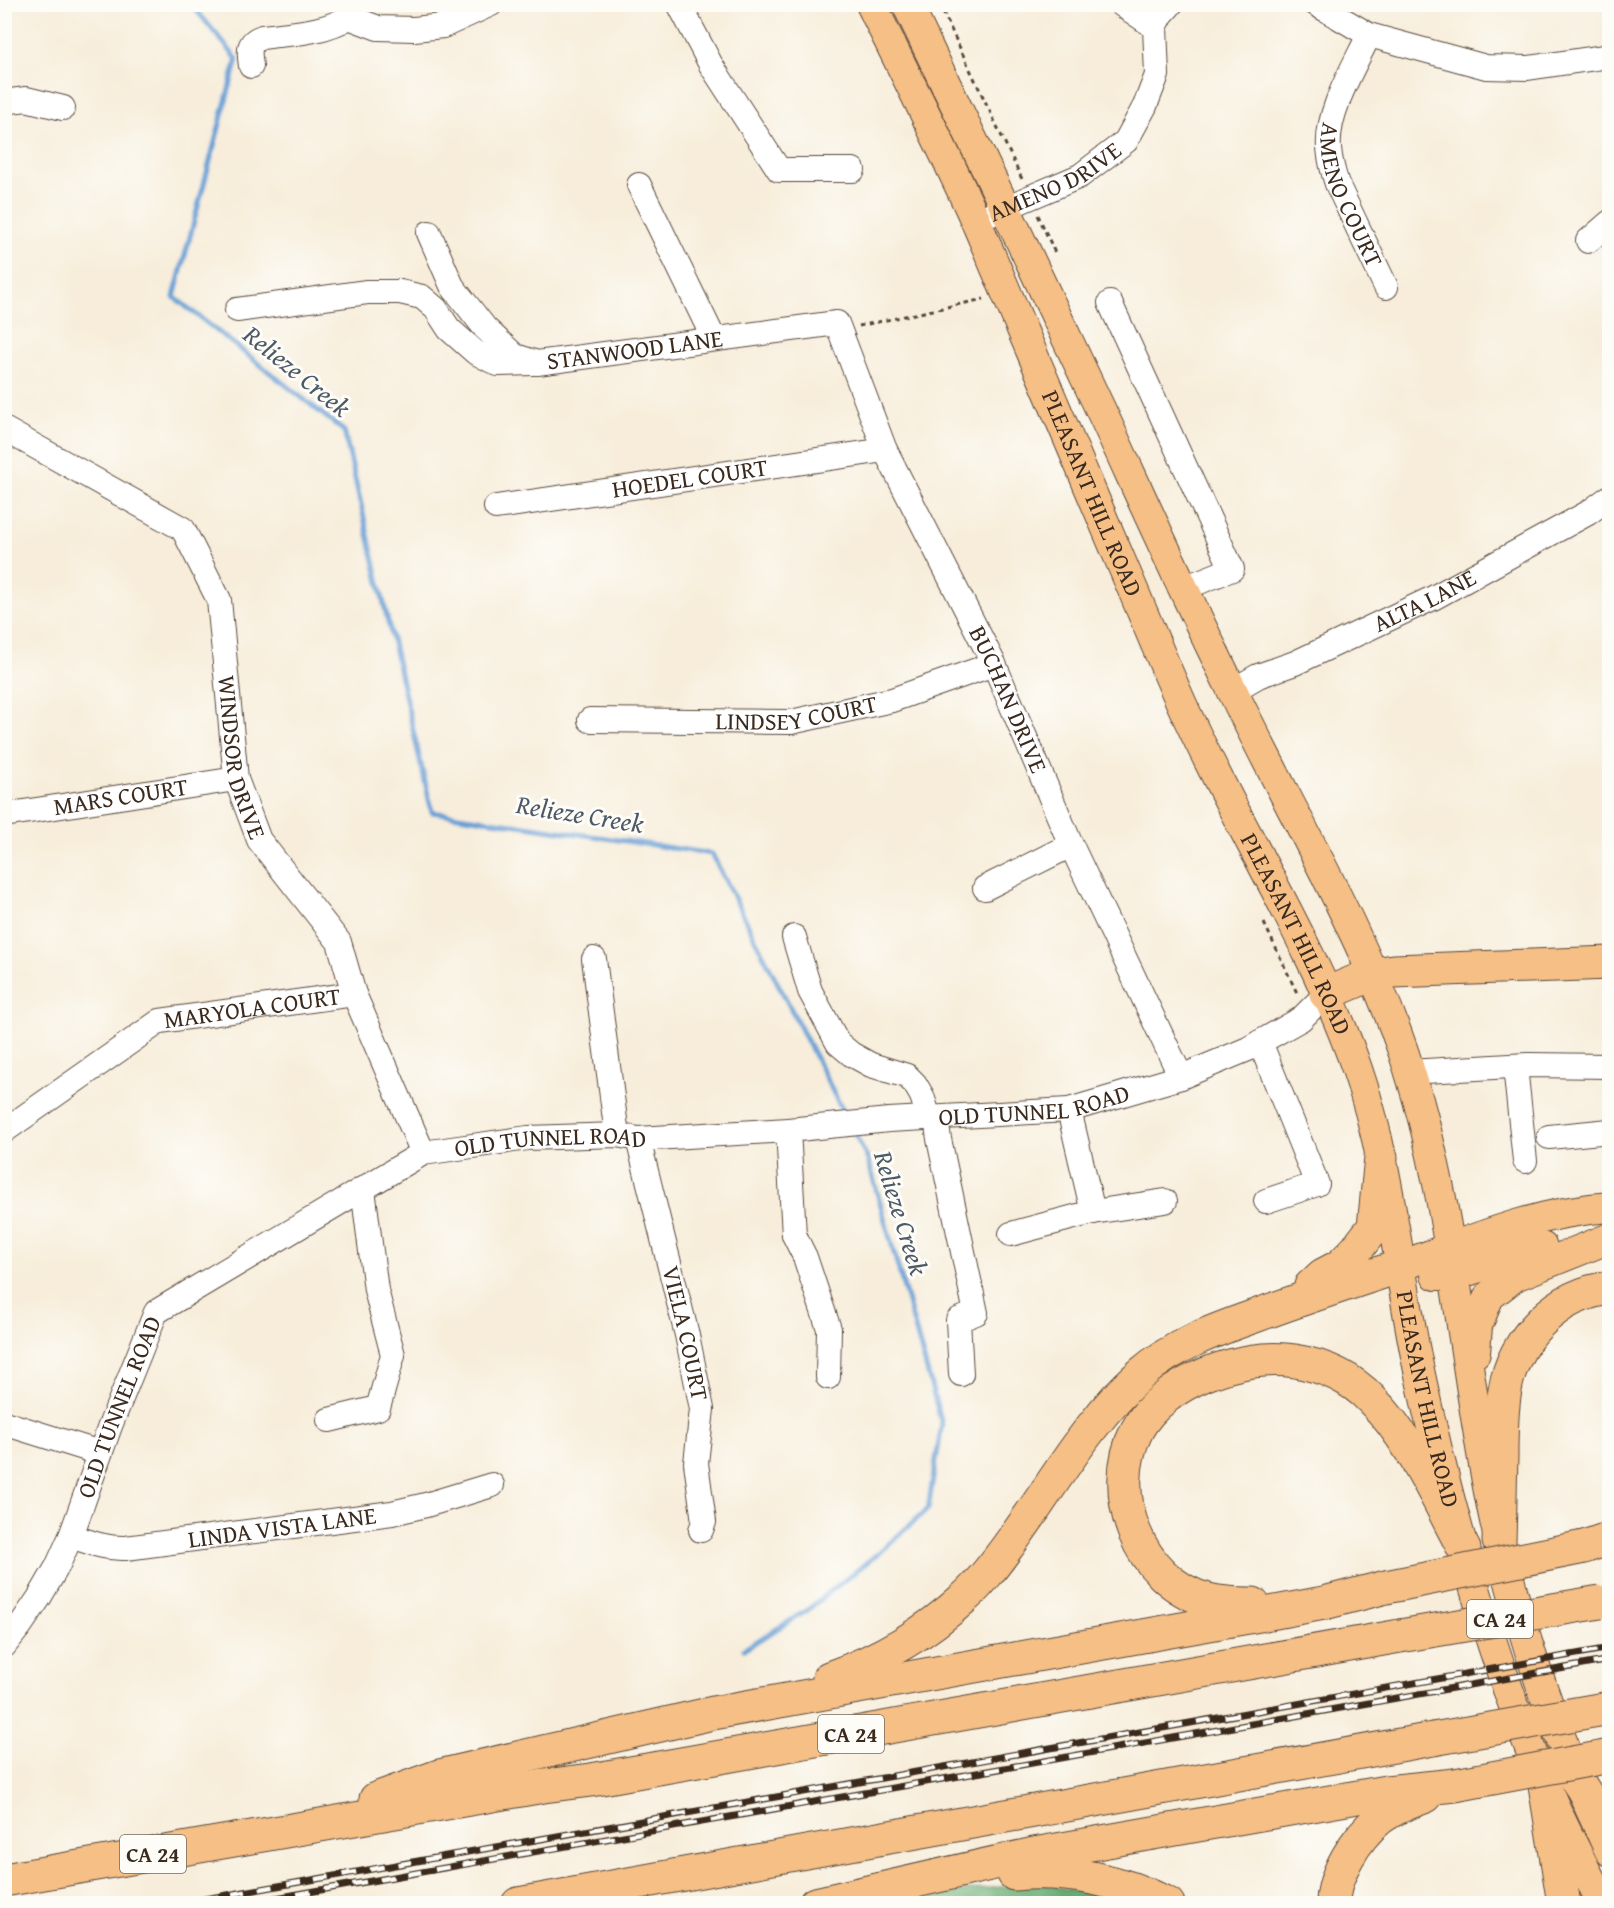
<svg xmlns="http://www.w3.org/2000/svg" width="1614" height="1908" font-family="'Gentium Book Plus',serif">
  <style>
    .forest { fill: #66ac72; stroke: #506b48; stroke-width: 1.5 }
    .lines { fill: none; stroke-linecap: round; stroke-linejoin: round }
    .stream { stroke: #679fd5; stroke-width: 5 }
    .minor-casing { stroke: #57473a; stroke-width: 26 }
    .major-casing { stroke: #57473a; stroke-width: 32 }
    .highway-casing { stroke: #57473a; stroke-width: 35 }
    .path { stroke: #57473a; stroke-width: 3; stroke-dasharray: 4.5 4.5; stroke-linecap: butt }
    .minor { stroke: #fff; stroke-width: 24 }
    .major { stroke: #f5bf86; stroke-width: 30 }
    .highway { stroke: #f5bf86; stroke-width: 33 }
    .rail-casing { stroke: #3b2a1e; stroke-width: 7 }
    .rail { stroke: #fdfcf7; stroke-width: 4.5; stroke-dasharray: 14; stroke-linecap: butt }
    .highway-bridge-casing { stroke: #57473a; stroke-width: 35; stroke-linecap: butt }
    .highway-bridge { stroke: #f5bf86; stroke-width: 33 }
    .labels { text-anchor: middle; stroke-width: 6; stroke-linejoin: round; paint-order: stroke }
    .shield { fill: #fdfcf7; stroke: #75695f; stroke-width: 1.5 }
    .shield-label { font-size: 22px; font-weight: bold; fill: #3b2a1e }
    .street-label { font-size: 24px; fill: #3b2a1e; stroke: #fdfcf7 }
    .water-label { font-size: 26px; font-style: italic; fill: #4d5967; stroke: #fdfcf7 }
  </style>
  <rect width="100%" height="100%" fill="#fdfcf7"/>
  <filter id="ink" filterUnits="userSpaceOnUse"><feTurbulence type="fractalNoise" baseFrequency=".0167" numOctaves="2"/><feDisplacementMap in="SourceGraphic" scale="12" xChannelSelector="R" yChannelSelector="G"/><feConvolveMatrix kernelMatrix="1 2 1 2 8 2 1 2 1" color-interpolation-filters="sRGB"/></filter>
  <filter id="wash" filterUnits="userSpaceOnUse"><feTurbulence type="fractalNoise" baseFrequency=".008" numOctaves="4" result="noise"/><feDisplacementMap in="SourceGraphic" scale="24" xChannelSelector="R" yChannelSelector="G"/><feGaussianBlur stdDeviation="1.35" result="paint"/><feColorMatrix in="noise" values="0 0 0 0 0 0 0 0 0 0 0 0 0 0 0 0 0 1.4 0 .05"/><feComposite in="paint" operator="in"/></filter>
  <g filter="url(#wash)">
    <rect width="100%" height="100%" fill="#f7edda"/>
    <path class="forest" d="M1038,1883L1142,1904H899L969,1890Z"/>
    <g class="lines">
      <g class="stream">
        <path d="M191,4L237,59L174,297L344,431L432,812L712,854L846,1117"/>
        <path d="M744,1649L806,1611L876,1555L928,1509L942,1424L868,1160L853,1130"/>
      </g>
    </g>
  </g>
  <g filter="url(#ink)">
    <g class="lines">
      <defs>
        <g id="minor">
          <path d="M679,4L711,65L779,170H853"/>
          <path d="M1121,4L1155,27"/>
          <path d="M1316,4L1369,35L1486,67L1528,68L1610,56"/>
          <path id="s1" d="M1369,35C1354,67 1326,112 1329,148C1330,160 1333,172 1337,184L1386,287"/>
          <path d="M251,66C249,52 247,42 262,37C291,33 323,33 349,17L378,28L414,29L443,26L491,4"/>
          <path d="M4,102L26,99L63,108"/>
          <path d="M639,185L714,339"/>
          <path id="s2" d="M989,215L1080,176L1126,141L1145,106L1157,75L1155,27L1162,14L1171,4"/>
          <path id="s3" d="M429,233L452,286L485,328L515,356L537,363L837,323L885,450L994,664L1071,845L1181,1077"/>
          <path d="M1588,241L1610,222"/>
          <path d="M1110,303L1232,569L1184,588"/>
          <path d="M237,310L367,292H400L422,297L436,309L449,329L475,352L498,364L532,363"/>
          <path id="s4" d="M4,429L183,529L219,600L236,779L259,840L339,942L354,994L423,1153"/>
          <path id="s5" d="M496,507L885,450"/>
          <path id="s6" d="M1232,691L1258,676L1295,663L1433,598L1588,513L1610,497"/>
          <path id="s7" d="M590,720L791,722L892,700L994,664"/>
          <path id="s8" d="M4,815L236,779"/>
          <path d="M985,888L1071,845"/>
          <path d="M794,937L810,991L838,1043L851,1054L871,1065L907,1076L915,1084L922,1096L929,1118"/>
          <path d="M594,959L617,1135"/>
          <path d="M1260,1042L1317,1184L1266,1201"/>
          <path d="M1515,1066L1525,1161"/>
          <path d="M1409,1072L1527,1065L1610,1066"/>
          <path d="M1069,1110L1093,1212"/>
          <path d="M936,1118L939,1139L976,1313L958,1320L961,1374"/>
          <path d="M788,1130L794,1235L805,1257L829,1329L828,1377"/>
          <path id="s9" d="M4,1131L160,1021L354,994"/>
          <path d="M1549,1137L1610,1131"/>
          <path id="s10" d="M638,1139L687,1335L702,1409L696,1463L704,1522L701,1530"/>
          <path d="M1011,1234L1093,1212L1165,1201"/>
          <path d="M329,1420L378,1408L393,1355L376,1290L363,1189"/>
          <path d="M4,1423L100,1453"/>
          <path id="s11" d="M71,1536C89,1542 106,1549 126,1548L392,1513L426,1505L492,1485"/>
          <path id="s12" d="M4,1646L20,1626L39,1598L57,1567L71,1536L110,1426L156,1312L423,1153L528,1138L617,1135L638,1139L788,1130L889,1120L1069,1110L1181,1077L1248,1049L1301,1019L1326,994"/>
        </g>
        <g id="major">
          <path id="s13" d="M871,4C907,78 945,151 978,226C1029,343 1077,460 1127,576C1146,620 1164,665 1184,709C1239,830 1313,943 1357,1069C1390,1164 1397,1264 1417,1361C1447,1504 1488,1648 1544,1783C1561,1824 1582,1864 1603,1904"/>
          <path d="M907,4C974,142 1040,280 1105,419C1147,510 1188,601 1232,690C1290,810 1359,925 1403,1051C1452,1196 1460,1343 1489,1492C1513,1615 1555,1737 1610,1851"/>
          <path d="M1401,1266C1469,1241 1536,1212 1610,1207"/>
          <path d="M1436,1275H1455L1542,1247"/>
          <path d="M1475,1353L1477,1326L1489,1296L1515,1276L1610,1238"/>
        </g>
        <g id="highway">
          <path d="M1326,994L1373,974L1394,971L1610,963"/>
          <path d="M1311,1286L1323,1275L1340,1266L1356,1250L1374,1227L1381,1157"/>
          <path d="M1499,1541C1500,1513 1500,1486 1501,1458C1501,1435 1501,1412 1505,1390C1514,1338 1557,1294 1610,1288"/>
          <path d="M1584,1547L1610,1538"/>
          <path d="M1253,1604C1238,1604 1223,1604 1208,1600C1138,1582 1105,1492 1137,1430C1162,1382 1243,1352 1295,1361C1324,1366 1351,1378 1371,1399C1411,1438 1438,1501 1464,1549"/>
          <path d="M829,1678C879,1660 925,1634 965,1597C984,1580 999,1558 1014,1538C1055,1482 1089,1419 1142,1373C1174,1345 1215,1330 1255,1316C1303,1298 1352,1282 1401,1266"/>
          <path d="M1577,1780L1610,1832"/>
          <path d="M1545,1785L1564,1904"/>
          <path d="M376,1799L439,1776L713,1713L1265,1614L1324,1603L1386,1587"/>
          <path d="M1014,1874C1066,1869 1121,1880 1168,1904"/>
          <path d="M4,1880L544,1786L591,1780L1400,1636"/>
          <path d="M518,1904L1433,1739"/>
          <path d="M815,1904L1034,1854L1386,1792L1455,1785"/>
          <path d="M1333,1904C1333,1874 1357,1837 1379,1819C1393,1808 1410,1802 1426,1796"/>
        </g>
      </defs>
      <use href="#minor" class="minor-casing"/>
      <use href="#major" class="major-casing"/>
      <use href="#highway" class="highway-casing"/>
      <g class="path">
        <path d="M939,4L1022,179"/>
        <path d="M1038,215L1055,253"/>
        <path d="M859,326L984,299"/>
        <path d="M1264,923L1297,993"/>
      </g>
      <use href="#minor" class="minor"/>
      <use href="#major" class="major"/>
      <use href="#highway" class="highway"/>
      <defs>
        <g id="rail">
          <path d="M177,1904L1610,1648"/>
          <path d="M242,1904L1610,1660"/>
        </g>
      </defs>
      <use href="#rail" class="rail-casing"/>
      <use href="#rail" class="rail"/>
      <defs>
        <g id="highway-bridge">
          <path d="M1386,1587L1584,1547"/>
          <path d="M1400,1636L1600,1602"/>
          <path d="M1433,1739L1610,1708"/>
          <path d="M1455,1785L1610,1756"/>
        </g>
      </defs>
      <use href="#highway-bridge" class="highway-bridge-casing"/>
      <use href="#highway-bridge" class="highway-bridge"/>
    </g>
  </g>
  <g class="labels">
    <g class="shield">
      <rect x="1467" y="1600" width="66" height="38" rx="4.5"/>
      <rect x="818" y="1715" width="66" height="38" rx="4.5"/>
      <rect x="120" y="1835" width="66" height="38" rx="4.5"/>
    </g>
    <g class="shield-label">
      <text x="1500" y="1627">CA 24</text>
      <text x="851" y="1742">CA 24</text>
      <text x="153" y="1862">CA 24</text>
    </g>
    <g class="street-label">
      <text dy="8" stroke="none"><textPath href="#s2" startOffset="74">AMENO DRIVE</textPath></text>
      <text dy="8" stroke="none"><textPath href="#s1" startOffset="172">AMENO COURT</textPath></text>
      <text dy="8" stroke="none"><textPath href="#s3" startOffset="274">STANWOOD LANE</textPath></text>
      <text dy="8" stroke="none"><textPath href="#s5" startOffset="196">HOEDEL COURT</textPath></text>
      <text dy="8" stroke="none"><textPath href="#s13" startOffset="537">PLEASANT HILL ROAD</textPath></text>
      <text dy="8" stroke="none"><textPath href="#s6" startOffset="213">ALTA LANE</textPath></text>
      <text dy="8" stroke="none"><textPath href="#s3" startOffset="892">BUCHAN DRIVE</textPath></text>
      <text dy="8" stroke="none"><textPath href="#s7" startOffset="207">LINDSEY COURT</textPath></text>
      <text dy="8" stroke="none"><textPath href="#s4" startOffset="444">WINDSOR DRIVE</textPath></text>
      <text dy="8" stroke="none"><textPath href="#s8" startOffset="118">MARS COURT</textPath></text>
      <text dy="8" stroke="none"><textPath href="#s13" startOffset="1023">PLEASANT HILL ROAD</textPath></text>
      <text dy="8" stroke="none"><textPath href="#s9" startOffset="284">MARYOLA COURT</textPath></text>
      <text dy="8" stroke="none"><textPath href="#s12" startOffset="1294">OLD TUNNEL ROAD</textPath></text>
      <text dy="8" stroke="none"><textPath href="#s12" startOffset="808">OLD TUNNEL ROAD</textPath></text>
      <text dy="8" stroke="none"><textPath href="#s10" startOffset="200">VIELA COURT</textPath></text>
      <text dy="8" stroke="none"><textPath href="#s13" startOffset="1509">PLEASANT HILL ROAD</textPath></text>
      <text dy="8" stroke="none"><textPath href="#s12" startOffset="267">OLD TUNNEL ROAD</textPath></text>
      <text dy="8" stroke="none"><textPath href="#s11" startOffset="214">LINDA VISTA LANE</textPath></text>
    </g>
    <g class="water-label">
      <text transform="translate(297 371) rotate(39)" y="9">Relieze Creek</text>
      <text transform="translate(580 814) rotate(9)" y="9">Relieze Creek</text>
      <text transform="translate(901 1213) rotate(73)" y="9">Relieze Creek</text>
    </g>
  </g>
  <rect width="1614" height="1908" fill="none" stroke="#fdfcf7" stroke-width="24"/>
</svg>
